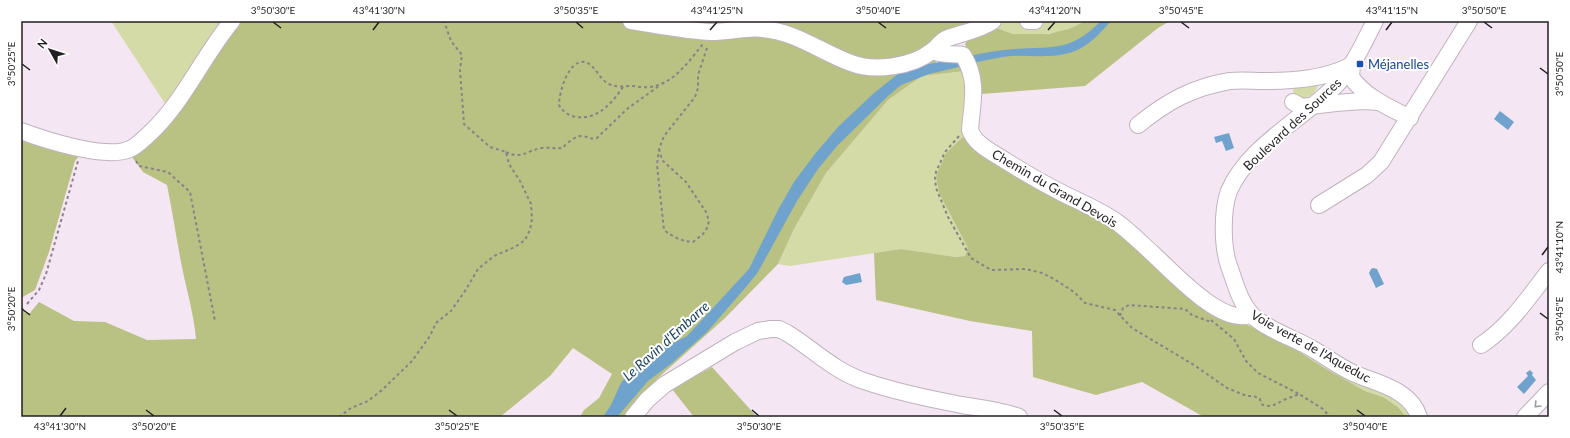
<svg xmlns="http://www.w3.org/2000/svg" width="1570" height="438" font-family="Lato,sans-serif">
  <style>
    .green { fill: #d4dba7 }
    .forest { fill: #b9c183 }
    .water { fill: #6fa2cc }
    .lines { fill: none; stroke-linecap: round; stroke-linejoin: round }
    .minor-casing { stroke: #c0b3c0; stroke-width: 18 }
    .path { stroke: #8b818a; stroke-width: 2; stroke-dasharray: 3 3; stroke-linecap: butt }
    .minor { stroke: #fff; stroke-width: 16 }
    .oneway { stroke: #9c9a9c }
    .ticks { fill: none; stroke: #231e23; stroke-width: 1.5 }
    .transit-dot { fill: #1a4fb4; stroke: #fff; stroke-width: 1.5 }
    .labels { text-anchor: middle; stroke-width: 4; stroke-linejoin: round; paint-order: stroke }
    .transit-label { font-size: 13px; fill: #164399; stroke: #fff; text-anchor: start }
    .street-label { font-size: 13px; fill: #231e23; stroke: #fff }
    .water-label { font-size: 14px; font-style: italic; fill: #173e5b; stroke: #fff }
    .neatline { fill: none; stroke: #231e23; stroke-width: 1.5 }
    .ticks-label { font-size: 10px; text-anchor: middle; fill: #231e23 }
  </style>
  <rect width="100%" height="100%" fill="#f4e6f3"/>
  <g class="green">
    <path d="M111,21H227L168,108Z"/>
    <path d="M1001,21H1017L1021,23L1040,24L1047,21H1086C1080,24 1075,27 1069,29C1054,35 1003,40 994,25Z"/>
    <path d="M965,71L968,91L962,119L964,136L946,153L939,193L969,248L965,256L956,257L901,249L790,266L778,264L794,229L826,173L888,100L922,76Z"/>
    <path d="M1316,84L1318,86C1315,93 1308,99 1300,99L1293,92L1294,87Z"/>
    <path d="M1250,322L1393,395L1414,417H1406L1398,407L1383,397L1365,391L1342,378L1293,348L1249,328Z"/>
  </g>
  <g class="forest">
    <path d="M235,21H983L931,46L937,66L963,63L965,71L922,76L888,100L826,173L794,229L778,264L725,318L658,378L627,417H580L584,410L599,398L612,374L573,348L550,376L500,417H21V301L25,313H30L39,302L74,321L105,322L147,340L196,339C194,316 188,295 183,272C177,243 173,214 167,185L143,172L129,153Z"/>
    <path d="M1086,21H1170L1158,28L1085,86L981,94L965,44L970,37L996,28L1013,34H1048L1069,29Z"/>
    <path d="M21,132L79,156L75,161L49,252L35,290L21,298Z"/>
    <path d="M964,136L982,152L1097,215L1240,321L1293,348L1328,370L1365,391L1383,397L1398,407L1406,417H1204L1142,382L1096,395L1033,377L1032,331L970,321L876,300L874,253L901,249L956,257L965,256L968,248L939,193L936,176L946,153Z"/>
    <path d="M712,367L757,417H694L672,389Z"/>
  </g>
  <g class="water">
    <path d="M1101,21H1111C1101,32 1090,45 1075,51C1055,59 1032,55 1011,56C998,57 984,61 971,63L969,56C984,53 1000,50 1015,49C1055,46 1070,52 1101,21Z"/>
    <path d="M961,58L963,66L929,74L901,85L888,96L837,146L818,169L797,201L758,272L746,287L707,332L672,363L648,381L617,417H603L611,405L621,383L632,369L654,353L687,336L749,269L778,210L794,182L815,154L838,127L874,93L898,74L908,69L918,66Z"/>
    <path d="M1500,111L1514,122L1508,130L1494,119Z"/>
    <path d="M1229,133L1234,148L1226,151L1222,141L1216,143L1214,137Z"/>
    <path d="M1373,268L1377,269L1384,284L1376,288L1369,273L1371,269Z"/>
    <path d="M860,273L862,282L846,285L842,282L844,277Z"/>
    <path d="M1530,370L1533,373L1532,375L1536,380L1524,394L1517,387L1528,376L1526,373Z"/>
  </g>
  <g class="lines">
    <defs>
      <g id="minor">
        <path d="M631,21C657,25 685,31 712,32C729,32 746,27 763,29C796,32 821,52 851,63C874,72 912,67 932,51C938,47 940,41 948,38C963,33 980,30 993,21"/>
        <path d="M1028,21H1035"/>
        <path d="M1375,21C1364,42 1354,65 1338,83C1305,118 1248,146 1229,191C1222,210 1222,246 1229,266C1235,282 1239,301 1252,315C1264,328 1293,338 1309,347C1324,355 1336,365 1351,372C1374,383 1410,388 1419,417"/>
        <path d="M933,51C942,56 953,53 963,55C979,81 972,102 970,130C975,145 994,153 1006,161C1025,173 1044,184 1064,194C1082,203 1102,211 1118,223C1130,232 1141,243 1152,253C1172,271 1223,328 1251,314"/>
        <path d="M1352,65L1351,77C1365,97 1388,107 1410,118"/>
        <path d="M1293,102L1302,107L1336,103L1363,101L1379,102"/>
        <path d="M1138,125C1166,102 1193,87 1230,81C1241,80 1253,81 1264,81C1293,81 1324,79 1350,66"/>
        <path d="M21,131C45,140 107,160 130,149C137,146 142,140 147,136C183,104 202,57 232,21"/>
        <path d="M1319,205L1367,175L1381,162L1469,21"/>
        <path d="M1481,345C1509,327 1529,297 1549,271"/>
        <path d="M633,417L647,400L664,385L735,342L758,331L771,329H779L787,333C813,349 834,371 864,381C896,392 930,399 962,405C981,408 1001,410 1019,417"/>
        <path d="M1525,417L1549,392"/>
      </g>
    </defs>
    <use href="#minor" class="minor-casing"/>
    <g class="path">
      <path d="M623,87C612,103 598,120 576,117C569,116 562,111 559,105C559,93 568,59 585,62C594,64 599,78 607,83C615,88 623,86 631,86C637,86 643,88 649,87C673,85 689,61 703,44"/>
      <path d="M959,136L945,152L936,172L935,178L936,188L948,217L971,258L991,270L1026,269L1042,273L1054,279L1074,292L1085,303L1115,310L1132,328L1194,365L1227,388L1247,396H1254L1260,399L1261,404C1272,409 1277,403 1286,399C1291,397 1295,396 1299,394L1323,409L1330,417"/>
      <path d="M659,149L662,160L686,182L706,212L709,221L707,228L703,234L693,242C681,241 673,237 664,230L657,165L659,149L664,136L695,97L698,88V75L708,45"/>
      <path d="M506,152C522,160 527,150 542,148C549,147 555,149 562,148C567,144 574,136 581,136C588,136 589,140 597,138L627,109L659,86"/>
      <path d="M136,161L139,166L168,172L190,192L215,321"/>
      <path d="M27,304L39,290L46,274L78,161"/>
      <path d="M1120,316L1123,308L1129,305L1185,309L1192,315L1211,322"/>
      <path d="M1211,320L1234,339L1246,361L1258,373L1299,394"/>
      <path d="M339,417L351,408L368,401L382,390L412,361L430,336L436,323L451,311L465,291L478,269L494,256L515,247L525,240L530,230L532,219L531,204L520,181L509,164L506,152L490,147L464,124L460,70L462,55L451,41L444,21"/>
    </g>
    <use href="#minor" class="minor"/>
  </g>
  <defs><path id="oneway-chevron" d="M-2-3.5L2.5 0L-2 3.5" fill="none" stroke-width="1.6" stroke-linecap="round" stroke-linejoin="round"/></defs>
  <use class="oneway" href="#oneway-chevron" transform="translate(1537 405) rotate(134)"/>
  <path class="ticks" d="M273,22L281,28M576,22L583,28M878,22L886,28M1181,22L1189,28M1484,22L1492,28M373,30L379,22M710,30L717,22M1048,30L1055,22M1386,30L1392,22M22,64L30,70M1540,68L1548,74M1542,255L1548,247M22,309L30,315M1540,313L1548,319M146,410L154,416M449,410L457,416M752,410L759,416M1054,410L1062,416M1357,410L1365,416M60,416L66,408"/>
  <rect class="transit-dot" x="1356" y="60" width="8" height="8" rx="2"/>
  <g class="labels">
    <g class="transit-label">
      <text x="1368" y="69">Méjanelles</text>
    </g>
    <g class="street-label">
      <text transform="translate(1292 124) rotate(-43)" y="5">Boulevard des Sources</text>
      <text transform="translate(1055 188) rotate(30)" y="5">Chemin du Grand Devois</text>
      <text transform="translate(1311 346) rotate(29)" y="5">Voie verte de l'Aqueduc</text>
    </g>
    <g class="water-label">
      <text transform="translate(666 341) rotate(-42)" y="5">Le Ravin d'Embarre</text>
    </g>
  </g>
  <rect width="1570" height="438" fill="none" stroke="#ffffff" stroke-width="44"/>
  <g transform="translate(50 50) rotate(309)" stroke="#ffffff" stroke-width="3" paint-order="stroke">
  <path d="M0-3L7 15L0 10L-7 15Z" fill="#231e23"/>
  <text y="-6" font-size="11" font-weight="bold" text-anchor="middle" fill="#231e23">N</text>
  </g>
  <rect x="22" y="22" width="1526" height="394" class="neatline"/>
  <g class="ticks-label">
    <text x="273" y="14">3°50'30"E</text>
    <text x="379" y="14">43°41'30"N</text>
    <text x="576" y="14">3°50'35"E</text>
    <text x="717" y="14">43°41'25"N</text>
    <text x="878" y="14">3°50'40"E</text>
    <text x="1055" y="14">43°41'20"N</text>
    <text x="1181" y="14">3°50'45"E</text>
    <text x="1392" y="14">43°41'15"N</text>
    <text x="1484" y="14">3°50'50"E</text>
    <text transform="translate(11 64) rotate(-90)" y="4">3°50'25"E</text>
    <text transform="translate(1559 74) rotate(-90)" y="4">3°50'50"E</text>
    <text transform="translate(1559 247) rotate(-90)" y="4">43°41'10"N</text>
    <text transform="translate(11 309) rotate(-90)" y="4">3°50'20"E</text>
    <text transform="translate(1559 319) rotate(-90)" y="4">3°50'45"E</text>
    <text x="60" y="430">43°41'30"N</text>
    <text x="154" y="430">3°50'20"E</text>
    <text x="457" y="430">3°50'25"E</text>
    <text x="759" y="430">3°50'30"E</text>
    <text x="1062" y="430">3°50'35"E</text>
    <text x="1365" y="430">3°50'40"E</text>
  </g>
</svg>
